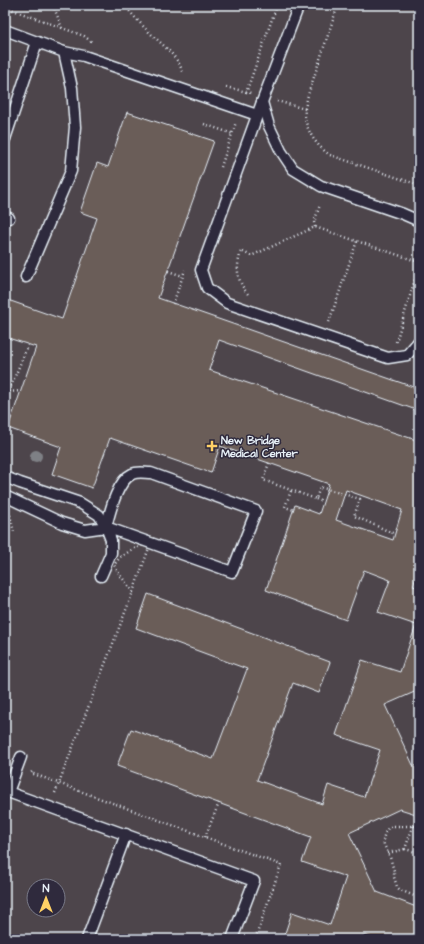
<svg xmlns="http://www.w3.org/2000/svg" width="424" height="944" font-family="'Architects Daughter',sans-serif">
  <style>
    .built { fill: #4e444b; fill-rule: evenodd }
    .building { fill: #6b5d59; stroke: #e8f1f8; fill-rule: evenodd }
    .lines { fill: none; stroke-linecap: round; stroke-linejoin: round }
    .lane-casing { stroke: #e8f1f8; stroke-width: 13 }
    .path { stroke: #e8f1f8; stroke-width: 2.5; stroke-dasharray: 1 3; stroke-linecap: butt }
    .lane { stroke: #2f2a3d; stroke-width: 10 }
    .tree { fill: #7e8085 }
    .poi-dot { fill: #ffd166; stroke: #2f2a3d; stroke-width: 1.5 }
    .labels { text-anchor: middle; stroke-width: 3; stroke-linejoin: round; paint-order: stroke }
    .poi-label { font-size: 11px; font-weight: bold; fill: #e8f1f8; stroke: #2f2a3d; text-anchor: start }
  </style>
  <rect width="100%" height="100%" fill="#413945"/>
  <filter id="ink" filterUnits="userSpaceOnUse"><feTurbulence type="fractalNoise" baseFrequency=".025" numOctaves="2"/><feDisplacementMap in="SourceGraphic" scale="8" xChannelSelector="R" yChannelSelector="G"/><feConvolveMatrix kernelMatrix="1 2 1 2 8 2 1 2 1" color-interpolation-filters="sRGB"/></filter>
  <g filter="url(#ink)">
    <path class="built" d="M5,5H419V939H5ZM34,886H58V910H34Z"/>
    <path class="building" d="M127,112L214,141L158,298L419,389V411L219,340L209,370L419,441V569L413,586L419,588V690L385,705L413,765L419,767V815L400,809L349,833L377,892L419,908V939H375L365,935L363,936H364V939H283L292,912L330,925L346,877L302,862L311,837L117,766L131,729L213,759L247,669L136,628L148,594L330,662L319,693L293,683L257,780L322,804L328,785L364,797L380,750L336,735L362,660L400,672L416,625L378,612L390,580L364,570L346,620L266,590L295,505L319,514L329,484L220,446L211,473L110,438L92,488L52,474L61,447L8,428L36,347L5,337V299L62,319L97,218L80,212L97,163L108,167ZM346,490L402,510L393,540L336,520Z"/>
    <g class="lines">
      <defs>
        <g id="lane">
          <path d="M299,5L262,102L201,270L207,288L227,303L388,358L407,355L419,341"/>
          <path d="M5,30L64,52L72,88L75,127L71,171L26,277"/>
          <path d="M64,52L84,56L257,115"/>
          <path d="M262,102L269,126L281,151L293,169L321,186L403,214L419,221"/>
          <path d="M5,139L37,42"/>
          <path d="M5,216L9,218"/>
          <path d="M5,477L20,483L80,503L99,515L106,527L85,530L62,523L5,496"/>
          <path d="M101,576L111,553V540L106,527C110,512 117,481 132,474C138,471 145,473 151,473L256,511L232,572L106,527"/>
          <path d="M5,791L254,881L232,939"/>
          <path d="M8,792L21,757"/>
          <path d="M87,939L126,834"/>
        </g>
      </defs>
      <use href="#lane" class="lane-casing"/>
      <g class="path">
        <path d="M53,5L62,28"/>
        <path d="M124,5C131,13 138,21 145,28C155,39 183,59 182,74"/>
        <path d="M338,5L308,95C307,99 306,104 305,108C303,127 315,145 330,155L419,185"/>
        <path d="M5,7L84,36L92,42"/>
        <path d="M226,87L251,93"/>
        <path d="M246,93L277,5"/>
        <path d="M277,101L305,109"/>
        <path d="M204,124L233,134"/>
        <path d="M221,167L236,122"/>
        <path d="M315,227L314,222L320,205"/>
        <path d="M168,271L183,276"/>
        <path d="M248,294C236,280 236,268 241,251L251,256L315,227L419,262"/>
        <path d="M173,304L185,270"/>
        <path d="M329,322L357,241"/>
        <path d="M396,342L419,266"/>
        <path d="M5,392L11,386L28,345"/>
        <path d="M5,392L21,391"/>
        <path d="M269,463L263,480L316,499L320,487L360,499L354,516L395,534"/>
        <path d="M291,491L285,507L294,510"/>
        <path d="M316,499L323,502"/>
        <path d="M10,515L14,532"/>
        <path d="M144,545L149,548L133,592L120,575L114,565L120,557L135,548Z"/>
        <path d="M32,772L31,773L281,865L255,939"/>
        <path d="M55,793L133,592"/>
        <path d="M413,826L405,849L419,853"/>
        <path d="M419,826H393L388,828L385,833L383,839L384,845L390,857L394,871V877L397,887L400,890L419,898"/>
        <path d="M205,837L219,803"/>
        <path d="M388,853L405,849"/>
      </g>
      <use href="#lane" class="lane"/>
    </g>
    <circle class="tree" cx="36" cy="456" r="6"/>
  </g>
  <path class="poi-dot" d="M210 440h4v4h4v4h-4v4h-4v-4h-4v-4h4z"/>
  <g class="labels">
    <g class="poi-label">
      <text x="221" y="444">New Bridge<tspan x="221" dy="13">Medical Center</tspan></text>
    </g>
  </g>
  <rect width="424" height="944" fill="none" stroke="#2f2a3d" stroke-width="20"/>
  <rect x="10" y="10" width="404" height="924" fill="none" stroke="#e8f1f8" stroke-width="1.5" filter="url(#ink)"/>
  <g transform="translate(46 898)"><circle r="19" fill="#2f2a3d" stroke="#797a88"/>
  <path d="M0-3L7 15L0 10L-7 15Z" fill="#ffd166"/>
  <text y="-6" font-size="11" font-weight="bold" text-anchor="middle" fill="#e8f1f8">N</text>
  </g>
</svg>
